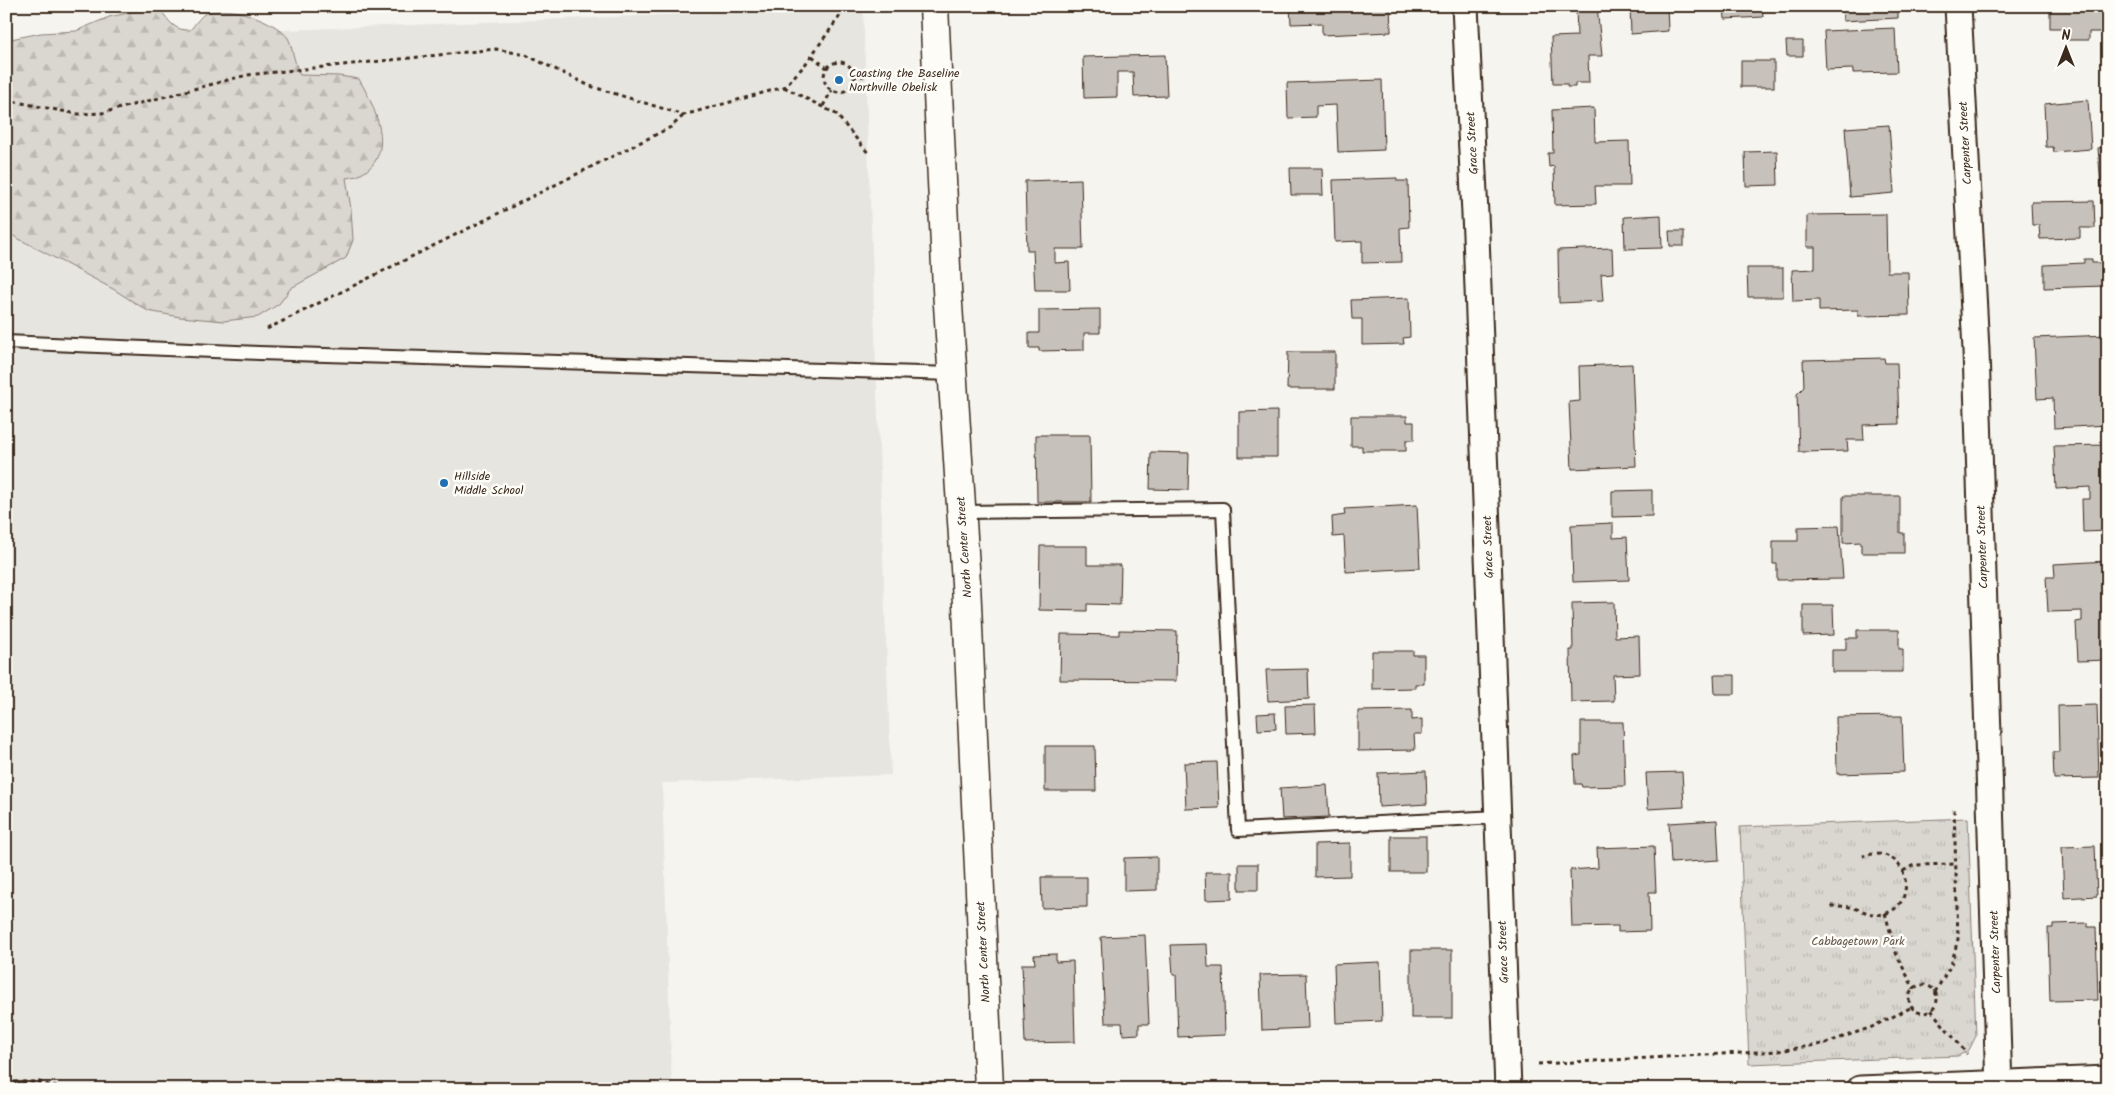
<svg xmlns="http://www.w3.org/2000/svg" width="2114" height="1095" font-family="Kalam,sans-serif">
  <style>
    .built { fill: #e7e5df }
    .forest { fill: url(#forest-firs); stroke: #8a8077 }
    .park { fill: url(#park-tufts); stroke: #8a8077 }
    .building { fill: #c7c1bb; stroke: #3b2a1e }
    .lines { fill: none; stroke-linecap: round; stroke-linejoin: round }
    .lane-casing { stroke: #3b2a1e; stroke-width: 16 }
    .street-casing { stroke: #3b2a1e; stroke-width: 29 }
    .secondary-casing { stroke: #3b2a1e; stroke-width: 31 }
    .path { stroke: #3b2a1e; stroke-width: 3; stroke-dasharray: 4 4; stroke-linecap: butt }
    .lane { stroke: #fdfcf7; stroke-width: 12 }
    .street { stroke: #fdfcf7; stroke-width: 25 }
    .secondary { stroke: #fdfcf7; stroke-width: 28 }
    .poi-dot { fill: #1f6fb2; stroke: #fdfcf7; stroke-width: 2 }
    .labels { text-anchor: middle; stroke-width: 5; stroke-linejoin: round; paint-order: stroke }
    .poi-label { font-size: 12px; fill: #3b2a1e; stroke: #fdfcf7; text-anchor: start }
    .street-label { font-size: 12px; fill: #3b2a1e; stroke: #fdfcf7 }
    .park-label { font-size: 12px; fill: #63554a; stroke: #fdfcf7 }
  </style>
  <defs>
    <pattern id="forest-firs" width="22" height="20" patternUnits="userSpaceOnUse" patternTransform="scale(1.25)"><rect width="22" height="20" fill="#dad6d0"/><path d="M5 1l3.5 6h-7zM16 11l3.5 6h-7z" fill="#bcb8b2"/></pattern>
    <pattern id="park-tufts" width="24" height="20" patternUnits="userSpaceOnUse" patternTransform="scale(1.25)"><rect width="24" height="20" fill="#dad6d0"/><path d="M3 7l-1-3M5 7V3M7 7l1-3M15 17l-1-3M17 17v-4M19 17l1-3" fill="none" stroke="#bcb8b2"/></pattern>
  </defs>
  <rect width="100%" height="100%" fill="#f5f4ee"/>
  <filter id="ink" filterUnits="userSpaceOnUse"><feTurbulence type="fractalNoise" baseFrequency=".02" numOctaves="2"/><feDisplacementMap in="SourceGraphic" scale="10" xChannelSelector="R" yChannelSelector="G"/><feConvolveMatrix kernelMatrix="1 2 1 2 8 2 1 2 1" color-interpolation-filters="sRGB"/></filter>
  <g filter="url(#ink)">
    <path class="built" d="M863,7L891,775L662,783L672,1089H6V47L137,36Z"/>
    <path class="forest" d="M161,10C169,22 175,31 190,30C195,25 200,16 206,13C228,4 274,19 288,38C291,42 295,66 300,75L339,76L359,79C374,105 398,154 361,174C357,177 350,177 346,178L351,209L353,240L346,258L291,288L279,304L258,317L224,321L180,317L148,311L113,289L6,232V40L41,33L76,31L109,17L137,11Z"/>
    <path class="park" d="M1968,818L1976,1036L1969,1050L1958,1056L1749,1064L1740,827Z"/>
    <g class="building">
      <path d="M1290,6H1390L1391,32L1322,35V23L1291,24Z"/>
      <path d="M1597,6L1602,56H1588L1589,83H1575V87H1567V84H1553L1551,37L1577,36L1576,7Z"/>
      <path d="M1630,6H1667L1668,31L1631,34Z"/>
      <path d="M1724,6H1762L1763,17L1725,19Z"/>
      <path d="M1842,6H1898V18L1843,21Z"/>
      <path d="M2050,6H2108V32H2089V40H2062V28H2050Z"/>
      <path d="M1895,28L1897,72L1853,73V69L1826,70L1824,31Z"/>
      <path d="M1786,41H1803V56H1787Z"/>
      <path d="M1165,55L1167,96L1134,97L1133,72H1117V97L1084,98L1083,57Z"/>
      <rect x="1741" y="61" width="33" height="26"/>
      <path d="M1382,80L1384,150L1338,152L1336,105L1316,106V117L1288,118L1287,83Z"/>
      <path d="M2088,100L2091,149L2054,152L2053,147H2046L2044,104Z"/>
      <path d="M1594,108L1595,142L1629,141L1630,186H1595L1596,204L1555,205L1554,166L1549,167L1548,153H1553L1552,110Z"/>
      <path d="M1889,125L1894,193L1850,197L1845,128Z"/>
      <path d="M2108,147V186L2101,187L2098,148Z"/>
      <path d="M1777,151L1778,185L1746,186L1745,152Z"/>
      <path d="M1290,168H1322L1323,195H1291Z"/>
      <path d="M1397,178V181H1408L1409,227L1400,228L1401,262L1362,263V241L1335,242L1333,180Z"/>
      <path d="M1081,179L1083,249H1055V263L1069,262L1070,290H1035L1033,250H1027L1025,181Z"/>
      <path d="M2094,201L2095,228H2080V238L2040,239L2039,225H2032L2031,202Z"/>
      <path d="M1886,214L1887,272H1908L1909,315L1858,316V310L1819,311V300L1793,301L1792,270L1815,269V247H1807V215Z"/>
      <path d="M1661,215L1662,248L1625,249L1624,217Z"/>
      <path d="M1669,231H1684V246H1670Z"/>
      <path d="M1612,248L1613,273L1601,274L1603,301L1559,303L1558,250Z"/>
      <path d="M2084,259H2092V263H2104V286L2044,288V265L2084,263Z"/>
      <path d="M1747,268H1783V297H1748Z"/>
      <path d="M1409,298L1410,337L1403,338L1404,344L1362,345V319H1352L1351,300Z"/>
      <path d="M1100,309V333H1084V350L1039,351V348H1029V333H1039V310Z"/>
      <path d="M2108,335V425L2054,428L2053,398L2037,399L2034,338Z"/>
      <path d="M1288,352H1335V389H1287Z"/>
      <path d="M1884,358L1885,363H1897L1899,424L1863,425L1864,440H1847L1848,451L1799,452L1797,394L1804,387L1803,360Z"/>
      <path d="M1632,364L1636,466L1572,469L1569,402L1580,401L1579,366Z"/>
      <path d="M1277,411V457H1239V412Z"/>
      <path d="M1351,416H1407V422H1414V440H1406V451H1362V446H1351Z"/>
      <path d="M1036,435H1090L1091,502H1037Z"/>
      <path d="M2108,445V531L2083,532L2082,499H2090V487L2056,489L2054,446Z"/>
      <path d="M1151,452L1189,453L1188,490L1150,489Z"/>
      <path d="M1652,490V516L1612,517V491Z"/>
      <path d="M1843,496H1900V533H1904V553H1861V542L1843,543Z"/>
      <path d="M1417,505L1420,568L1346,572L1344,536L1333,537L1332,517L1345,515L1344,509Z"/>
      <path d="M1613,523V538L1627,537L1629,580L1573,582L1571,525Z"/>
      <path d="M1839,526L1843,579L1777,580V564H1773V541H1798V527Z"/>
      <path d="M1040,546H1087V565H1121L1120,605L1087,604V611L1039,610Z"/>
      <path d="M2108,561V610H2106L2108,660L2078,661L2076,622L2082,621V611L2048,612L2046,577H2055L2054,564Z"/>
      <path d="M1614,602L1615,637L1639,636L1640,674L1613,675L1614,701L1571,702L1570,650H1573L1572,603Z"/>
      <path d="M1803,605H1833L1834,635L1803,636Z"/>
      <path d="M1119,630L1177,631L1176,681L1060,680L1061,634L1119,635Z"/>
      <path d="M1857,630H1899V649H1903V672H1832V650H1846V638H1857Z"/>
      <path d="M1372,651H1413V655H1424V684H1415V688L1372,689Z"/>
      <path d="M1308,669L1309,699L1268,701L1266,670Z"/>
      <path d="M1714,675H1735V694H1715Z"/>
      <path d="M1315,705L1316,733L1286,734L1285,706Z"/>
      <path d="M2097,705L2099,778L2054,779L2053,752H2059L2058,706Z"/>
      <path d="M1412,710V720L1422,719V734H1414L1415,750L1358,751V711Z"/>
      <path d="M1275,713L1276,729L1258,730L1257,714Z"/>
      <path d="M1902,716L1904,772L1837,774L1836,717Z"/>
      <path d="M1581,722H1623L1625,786L1582,787L1581,784H1575L1574,756L1581,755Z"/>
      <path d="M1045,746H1095L1096,791H1045Z"/>
      <path d="M1217,762L1219,808L1186,809L1184,763Z"/>
      <path d="M1426,771L1427,804L1379,807L1378,773Z"/>
      <path d="M1682,772L1684,807L1648,809L1646,773Z"/>
      <path d="M1327,785L1329,817L1282,819L1280,788Z"/>
      <path d="M1717,820L1719,860L1671,863L1669,823Z"/>
      <rect x="1391" y="836" width="35" height="36"/>
      <path d="M1350,843V876L1315,877V844Z"/>
      <path d="M1654,846L1656,892H1649L1650,931L1618,932V926L1572,927L1570,870L1598,868L1597,848Z"/>
      <path d="M2095,846L2097,896L2064,898L2062,847Z"/>
      <path d="M1157,857V890L1124,891V858Z"/>
      <rect x="1239" y="864" width="19" height="26"/>
      <path d="M1205,872H1232V899L1206,900Z"/>
      <path d="M1041,877H1087V907L1042,908Z"/>
      <path d="M2088,923V927H2096L2098,1000L2050,1001L2048,928H2053V924Z"/>
      <path d="M1145,935L1149,1024H1139V1034L1123,1035L1122,1023H1105L1101,937Z"/>
      <path d="M1207,944L1208,967H1223L1225,1035L1178,1037L1176,975H1173L1171,945Z"/>
      <rect x="1411" y="950" width="41" height="68"/>
      <path d="M1056,954V962L1073,961L1075,1042L1025,1043L1022,964H1035L1034,955Z"/>
      <path d="M1380,962L1382,1021L1336,1023L1334,964Z"/>
      <path d="M1306,974L1308,1028L1262,1030L1260,975Z"/>
    </g>
    <g class="lines">
      <defs>
        <g id="lane">
          <path d="M6,342L259,353L953,374"/>
          <path d="M961,512L1223,509L1238,830L1498,817"/>
        </g>
        <g id="street">
          <path d="M1465,6L1476,235L1508,1089"/>
          <path d="M1958,6L1976,350L1999,1089"/>
          <path d="M1860,1089L2108,1079"/>
        </g>
        <path id="secondary" d="M934,6L947,289L966,583L989,1089"/>
      </defs>
      <use href="#lane" class="lane-casing"/>
      <use href="#street" class="street-casing"/>
      <use href="#secondary" class="secondary-casing"/>
      <g class="path">
        <path d="M812,56L827,68"/>
        <circle cx="839" cy="77" r="15"/>
        <path d="M853,77L865,76"/>
        <path d="M784,87L836,114L869,154"/>
        <path d="M6,100L78,114L102,113L247,75L496,49L526,55L590,86L684,115L784,87L804,66L847,6"/>
        <path d="M823,106L832,90"/>
        <path d="M267,329L671,127L684,115"/>
        <path d="M1903,871L1914,865L1956,864"/>
        <path d="M1831,906C1837,906 1844,906 1850,907C1863,910 1874,918 1887,913C1920,901 1907,842 1863,856"/>
        <path d="M1885,913L1897,956L1914,989"/>
        <circle cx="1923" cy="999" r="14"/>
        <path d="M1935,992L1951,965L1958,939L1954,808"/>
        <path d="M1931,1010L1967,1054"/>
        <path d="M1538,1064L1778,1051L1823,1044L1872,1027L1912,1007"/>
        <path d="M6,1082H39L63,1089"/>
      </g>
      <use href="#lane" class="lane"/>
      <use href="#street" class="street"/>
      <use href="#secondary" class="secondary"/>
    </g>
  </g>
  <g class="poi-dot">
    <circle cx="839" cy="80" r="5"/>
    <circle cx="444" cy="483" r="5"/>
  </g>
  <g class="labels">
    <g class="poi-label">
      <text x="849" y="77">Coasting the Baseline<tspan x="849" dy="14">Northville Obelisk</tspan></text>
      <text x="454" y="480">Hillside<tspan x="454" dy="14">Middle School</tspan></text>
    </g>
    <g class="street-label">
      <text transform="translate(1472 143) rotate(-93)" y="4">Grace Street</text>
      <text transform="translate(1965 143) rotate(-93)" y="4">Carpenter Street</text>
      <text transform="translate(964 547) rotate(-94)" y="4">North Center Street</text>
      <text transform="translate(1488 547) rotate(-92)" y="4">Grace Street</text>
      <text transform="translate(1982 547) rotate(-92)" y="4">Carpenter Street</text>
      <text transform="translate(983 952) rotate(-93)" y="4">North Center Street</text>
      <text transform="translate(1503 952) rotate(-92)" y="4">Grace Street</text>
      <text transform="translate(1995 952) rotate(-92)" y="4">Carpenter Street</text>
    </g>
    <g class="park-label">
      <text x="1858" y="945">Cabbagetown Park</text>
    </g>
  </g>
  <rect width="2114" height="1095" fill="none" stroke="#fdfcf7" stroke-width="25"/>
  <rect x="12" y="12" width="2089" height="1070" fill="none" stroke="#3b2a1e" stroke-width="2" filter="url(#ink)"/>
  <g transform="translate(2066 48)" stroke="#fdfcf7" stroke-width="4" paint-order="stroke">
  <path d="M0-4L9 19L0 12L-9 19Z" fill="#3b2a1e"/>
  <text y="-8" font-size="14" font-weight="bold" text-anchor="middle" fill="#3b2a1e">N</text>
  </g>
</svg>
